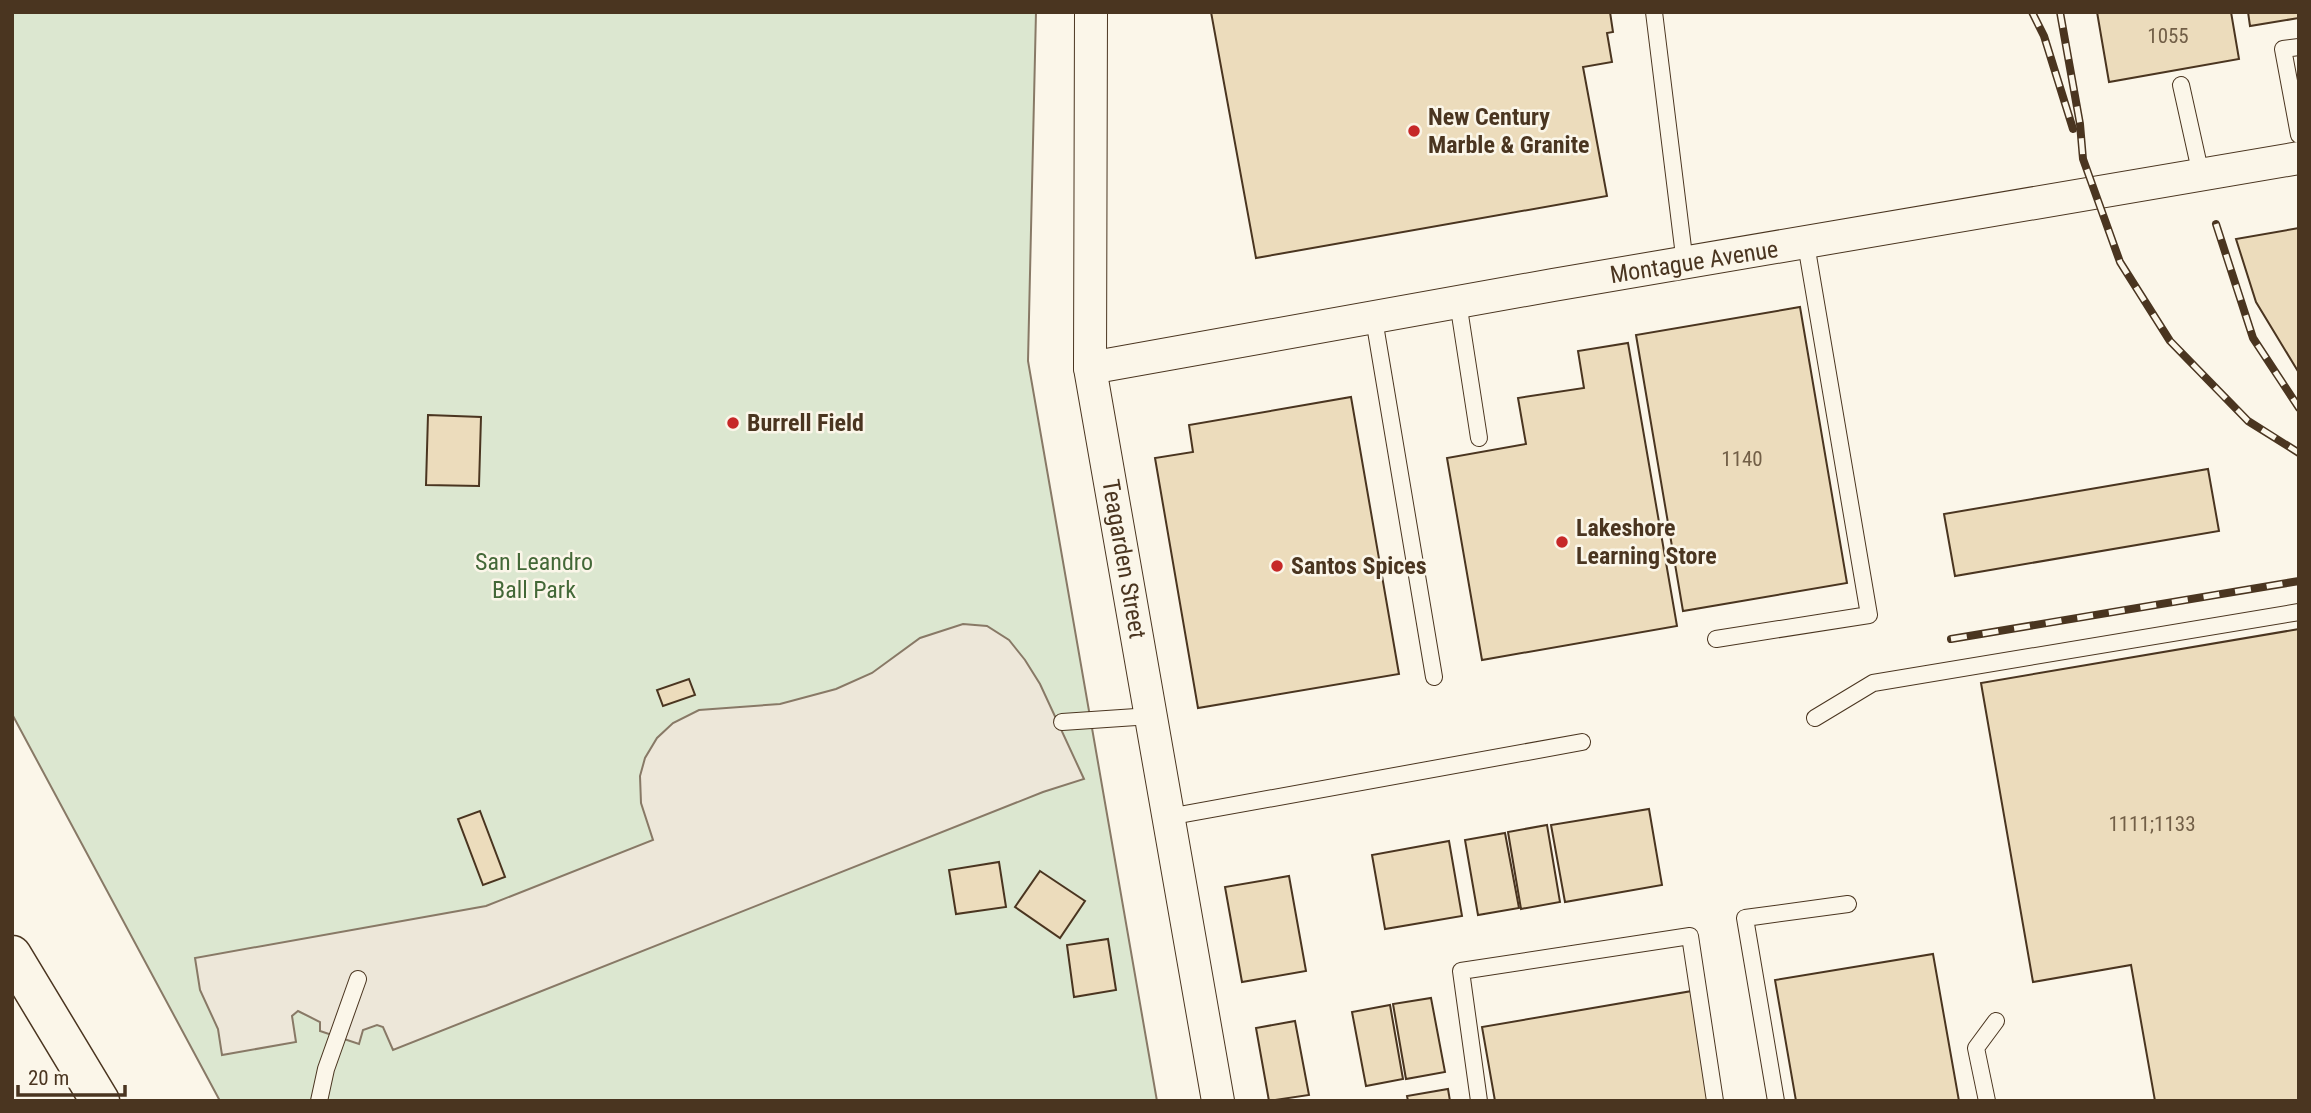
<svg xmlns="http://www.w3.org/2000/svg" width="2311" height="1113" font-family="'Roboto Condensed',sans-serif">
  <style>
    .green { fill: #dce7d0; stroke: #887966; stroke-width: 2 }
    .parking { fill: #ede7d9; stroke: #887966; stroke-width: 2 }
    .building { fill: #ecdcbc; stroke: #4a3520; stroke-width: 2 }
    .lines { fill: none; stroke-linecap: round; stroke-linejoin: round }
    .service-casing { stroke: #4a3520; stroke-width: 18 }
    .minor-casing { stroke: #4a3520; stroke-width: 34 }
    .motorway-casing { stroke: #4a3520; stroke-width: 41 }
    .service { stroke: #fbf6e9; stroke-width: 16 }
    .minor { stroke: #fbf6e9; stroke-width: 32 }
    .motorway { stroke: #fbf6e9; stroke-width: 38 }
    .rail-casing { stroke: #4a3520; stroke-width: 8 }
    .rail { stroke: #fbf6e9; stroke-width: 5; stroke-dasharray: 16; stroke-linecap: butt }
    .poi-dot { fill: #c62828; stroke: #fbf6e9; stroke-width: 2.5 }
    .labels { text-anchor: middle; stroke-width: 5; stroke-linejoin: round; paint-order: stroke }
    .number-label { font-size: 21px; fill: #725f47 }
    .poi-label { font-size: 24px; font-weight: bold; fill: #4a3520; stroke: #fbf6e9; text-anchor: start }
    .street-label { font-size: 24px; fill: #4a3520; stroke: #fbf6e9 }
    .park-label { font-size: 24px; fill: #436837; stroke: #fbf6e9 }
  </style>
  <rect width="100%" height="100%" fill="#fbf6e9"/>
  <path class="green" d="M12,12H1036L1028,361L1157,1101H220L12,714Z"/>
  <path class="parking" d="M963,624L987,626L1009,640L1025,660L1040,684L1084,779L1043,792L393,1050L383,1027L377,1025L363,1030L359,1044L320,1031V1022L298,1011L292,1016L296,1042L222,1055L218,1029L200,990L195,958L486,906L653,840L641,803L640,776L645,758L657,738L673,723L699,710L780,704L836,689L872,673L920,638Z"/>
  <g class="building">
    <path d="M1211,12H1610L1613,32L1607,33L1612,62L1583,67L1607,196L1256,258Z"/>
    <path d="M2097,12H2231L2239,59L2109,82Z"/>
    <path d="M2248,12H2299V18L2250,26Z"/>
    <path d="M2299,228V373L2256,302L2236,239Z"/>
    <path d="M1800,307L1847,583L1683,611L1636,335Z"/>
    <path d="M1628,343L1677,626L1482,660L1447,458L1526,444L1518,398L1584,388L1578,351Z"/>
    <path d="M1351,397L1399,674L1198,708L1155,458L1193,452L1189,425Z"/>
    <path d="M428,415L481,417L479,486L426,485Z"/>
    <path d="M2208,469L2219,531L1955,576L1944,514Z"/>
    <path d="M2299,629V1101H2155L2131,965L2033,982L1981,683Z"/>
    <path d="M689,679L695,695L663,706L657,690Z"/>
    <path d="M1649,809L1662,885L1565,902L1551,825Z"/>
    <path d="M480,811L505,877L483,885L458,819Z"/>
    <path d="M1547,825L1560,902L1521,909L1508,832Z"/>
    <path d="M1505,833L1519,908L1478,915L1465,840Z"/>
    <path d="M1449,841L1462,916L1385,929L1372,855Z"/>
    <path d="M999,862L1006,907L956,914L949,870Z"/>
    <path d="M1040,871L1085,901L1060,938L1015,907Z"/>
    <path d="M1289,876L1306,971L1242,982L1225,887Z"/>
    <path d="M1108,939L1116,990L1074,997L1067,945Z"/>
    <path d="M1933,954L1959,1101H1796L1775,980Z"/>
    <path d="M1692,991L1711,1101H1495L1482,1027Z"/>
    <path d="M1431,998L1445,1072L1406,1079L1393,1004Z"/>
    <path d="M1390,1005L1403,1079L1366,1086L1352,1012Z"/>
    <path d="M1295,1021L1309,1095L1269,1101L1256,1028Z"/>
    <path d="M1448,1089L1450,1101H1408L1407,1096Z"/>
  </g>
  <g class="lines">
    <defs>
      <g id="service">
        <path d="M1654,12L1685,264"/>
        <path d="M2299,47L2283,49L2299,135"/>
        <path d="M2181,85L2201,175"/>
        <path d="M1458,302L1479,438"/>
        <path d="M1374,319L1434,677"/>
        <path d="M1716,639L1869,615L1806,244"/>
        <path d="M1815,718L1873,683L2299,612"/>
        <path d="M1062,722L1151,716"/>
        <path d="M1168,817L1582,742"/>
        <path d="M319,1101L326,1069L358,979"/>
        <path d="M1479,1101L1461,971L1690,936L1715,1101"/>
        <path d="M1776,1101L1745,918L1848,904"/>
        <path d="M1987,1101L1976,1048L1996,1021"/>
      </g>
      <g id="minor">
        <path d="M1091,12L1090,368L1218,1101"/>
        <path d="M1090,368L1553,285L2299,158"/>
      </g>
      <path id="motorway" d="M12,955L100,1101"/>
    </defs>
    <use href="#service" class="service-casing"/>
    <use href="#minor" class="minor-casing"/>
    <use href="#motorway" class="motorway-casing"/>
    <use href="#service" class="service"/>
    <use href="#minor" class="minor"/>
    <use href="#motorway" class="motorway"/>
    <defs>
      <g id="rail">
        <path d="M2032,12L2044,36L2073,129"/>
        <path d="M2060,12L2080,124L2083,159L2120,262L2170,341L2248,421L2299,453"/>
        <path d="M2216,224L2253,338L2299,408"/>
        <path d="M1951,639L2299,581"/>
      </g>
    </defs>
    <use href="#rail" class="rail-casing"/>
    <use href="#rail" class="rail"/>
  </g>
  <g class="poi-dot">
    <circle cx="1414" cy="131" r="7"/>
    <circle cx="733" cy="423" r="7"/>
    <circle cx="1562" cy="542" r="7"/>
    <circle cx="1277" cy="566" r="7"/>
  </g>
  <g class="labels">
    <g class="number-label">
      <text x="2168" y="43">1055</text>
      <text x="1742" y="466">1140</text>
      <text x="2152" y="831">1111;1133</text>
    </g>
    <g class="poi-label">
      <text x="1428" y="125">New Century<tspan x="1428" dy="28">Marble &amp; Granite</tspan></text>
      <text x="747" y="431">Burrell Field</text>
      <text x="1576" y="536">Lakeshore<tspan x="1576" dy="28">Learning Store</tspan></text>
      <text x="1291" y="574">Santos Spices</text>
    </g>
    <g class="street-label">
      <text transform="translate(1694 262) rotate(-9)" y="8">Montague Avenue</text>
      <text transform="translate(1124 559) rotate(80)" y="8">Teagarden Street</text>
    </g>
    <g class="park-label">
      <text x="534" y="570">San Leandro<tspan x="534" dy="28">Ball Park</tspan></text>
    </g>
  </g>
  <rect width="2311" height="1113" fill="none" stroke="#4a3520" stroke-width="28"/>
  <path d="M18 1085v10h107v-10" fill="none" stroke="#4a3520" stroke-width="3.5"/>
  <text x="28" y="1085" font-size="21" fill="#4a3520" stroke="#fbf6e9" stroke-width="5" paint-order="stroke">20 m</text>
</svg>
